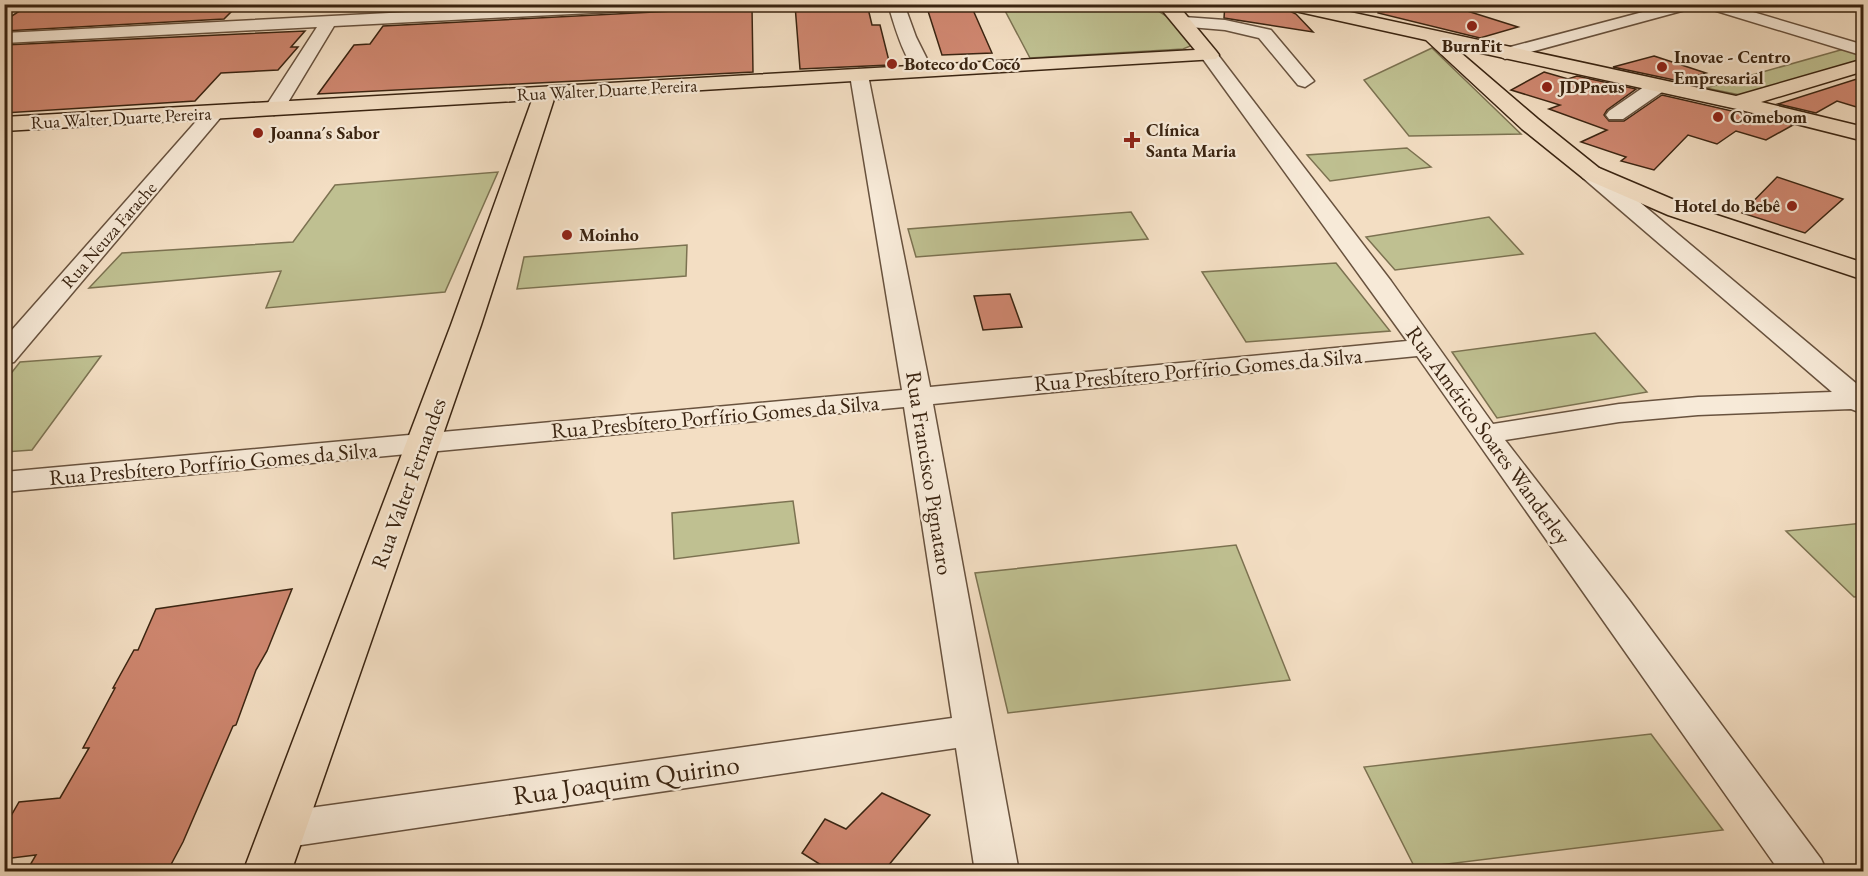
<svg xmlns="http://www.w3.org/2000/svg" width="1868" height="876" font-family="'EB Garamond',serif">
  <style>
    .green { fill: #bfc091; stroke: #7c7251; stroke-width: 1.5 }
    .building { fill: #cf8770; stroke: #3a2411; stroke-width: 1.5 }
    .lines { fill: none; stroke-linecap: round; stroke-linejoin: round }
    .minor-casing { stroke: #68523e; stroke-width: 3 }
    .major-casing { stroke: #3a2411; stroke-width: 3 }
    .minor { fill: #f7ead8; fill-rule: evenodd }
    .major { fill: #f3dec3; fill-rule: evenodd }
    .poi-dot { fill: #8f2418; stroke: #f7ead8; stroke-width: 2 }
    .labels { text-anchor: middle; stroke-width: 4.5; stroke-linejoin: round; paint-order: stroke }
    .far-poi-label { font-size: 18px; font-weight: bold; fill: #3a2411; stroke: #f7ead8; text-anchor: start }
    .far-street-label { font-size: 18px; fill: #3a2411; stroke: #f7ead8 }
    .street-label { font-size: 22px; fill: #3a2411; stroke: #f7ead8 }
    .near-street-label { font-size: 27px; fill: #3a2411; stroke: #f7ead8 }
  </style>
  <rect width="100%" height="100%" fill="#f3dec3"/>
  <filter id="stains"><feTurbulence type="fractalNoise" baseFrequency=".00333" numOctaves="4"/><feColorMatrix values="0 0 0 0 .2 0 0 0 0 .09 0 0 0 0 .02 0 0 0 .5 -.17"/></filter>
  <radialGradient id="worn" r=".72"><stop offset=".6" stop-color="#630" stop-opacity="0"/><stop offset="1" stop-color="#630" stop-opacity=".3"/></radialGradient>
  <g class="green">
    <path d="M1002,5H1149L1174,21L1193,45L1183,49L1030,58Z"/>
    <path d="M1432,48L1521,134L1409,136L1364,80Z"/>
    <path d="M1844,49L1863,55V60L1745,96L1706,88Z"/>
    <path d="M1407,148L1431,167L1330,181L1307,155Z"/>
    <path d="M498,172L445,292L266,308L281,271L89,288L122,253L293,242L335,185Z"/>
    <path d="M1131,212L1148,239L916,257L908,229Z"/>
    <path d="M1489,217L1523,254L1395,270L1366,237Z"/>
    <path d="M687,245L686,276L517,289L524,257Z"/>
    <path d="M1336,263L1390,331L1246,342L1202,272Z"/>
    <path d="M1595,333L1647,392L1497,418L1452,352Z"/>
    <path d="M101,356L32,450L5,452V381L20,362Z"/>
    <path d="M793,501L799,543L674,559L672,513Z"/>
    <path d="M1863,523V596L1854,597L1786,531Z"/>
    <path d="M1236,545L1290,680L1008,713L975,573Z"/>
    <path d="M1651,734L1723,830L1415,868L1364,767Z"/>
  </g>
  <g class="building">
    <path d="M193,4H239L224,19L4,31V21L21,10Z"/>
    <path d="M867,4L872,25H880L890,65L800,69L795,5Z"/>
    <path d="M1225,4H1275L1296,14L1313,32L1224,18Z"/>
    <path d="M1379,4H1445L1518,27L1480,38L1378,13Z"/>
    <path d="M752,7L753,72L318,94L354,45L370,44L383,26Z"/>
    <path d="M973,10L992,53L942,55L928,11Z"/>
    <path d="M305,31L291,47H298L278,70L221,73L195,101L4,113V45Z"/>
    <path d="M1654,56L1706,73L1679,81L1613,67Z"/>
    <path d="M1544,72L1568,79L1577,76L1636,89L1607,110L1604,115L1609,121H1624L1662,95L1793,125L1766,140L1736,131L1717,144L1688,135L1654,170L1621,161L1626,157L1581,142L1607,130L1549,109L1560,105L1511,90Z"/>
    <path d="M1863,77V109L1837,101L1816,113L1778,104Z"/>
    <path d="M1777,177L1843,199L1805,233L1742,213Z"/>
    <path d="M1010,294L1022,327L983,330L974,296Z"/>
    <path d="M292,589L267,651L256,670L236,725L233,726L183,842L167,872H26L36,855L4,859V828L19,802L60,798L89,748H83L115,688H113L134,650H138L156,609Z"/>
    <path d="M882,793L930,815L883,872H832L802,853L825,819L846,829Z"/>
  </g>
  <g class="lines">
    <defs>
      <g id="minor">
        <path d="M564,4H678L670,9L334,26L284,109L274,115L264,109L317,27L4,43V33Z"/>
        <path d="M888,4H904L916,37L933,71L930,75L924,76C907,72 893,21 888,4Z"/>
        <path d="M1673,4H1726L1864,45V56L1700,6L1505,59L1496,54L1499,50Z"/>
        <path d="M1184,17L1225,20L1271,30L1314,81L1305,87L1298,85L1259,38L1225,30L1178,26L1176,22L1178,18Z"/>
        <path d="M1209,50L1215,51L1391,281L1493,424L1619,404L1698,397L1832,392L1583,178L1580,173L1583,168H1599L1864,390V414L1851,409L1698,415L1619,422L1505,440L1629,600L1821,859L1827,872H1780L1417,356L933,404L1019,872H975L956,748L281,848L266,843L260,830L266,817L281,812L952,718L904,407L4,492V472L902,390L850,75L859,69L868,75L930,387L1407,341L1200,55Z"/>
        <path d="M1658,80L1665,82L1667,86L1665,90L1623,119H1609L1606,115L1609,111L1651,82Z"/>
        <path d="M214,107L224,113L221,117L14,362L4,364V339L207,109Z"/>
      </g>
      <g id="major">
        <path d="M1157,4H1177L1216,51L1219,55L1216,59L554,99L481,325L291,872H243L451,325L532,100L4,131V117L1195,50Z"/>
        <path d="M1277,4H1313L1736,96L1864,59V71L1761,102L1864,127V141L1737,109L1454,47L1538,119L1599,168L1686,205L1864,263V280L1668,215L1583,178L1522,129L1426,40L1286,9Z"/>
      </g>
    </defs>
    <use href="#minor" class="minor-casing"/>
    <use href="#major" class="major-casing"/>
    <use href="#minor" class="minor"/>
    <use href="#major" class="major"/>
  </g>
  <g class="poi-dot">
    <circle cx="1472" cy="26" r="6"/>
    <circle cx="892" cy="64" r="6"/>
    <circle cx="1662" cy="67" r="6"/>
    <circle cx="1547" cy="87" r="6"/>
    <circle cx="1718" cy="117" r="6"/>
    <circle cx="258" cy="133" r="6"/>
    <path d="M1129 131h6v6h6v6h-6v6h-6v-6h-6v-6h6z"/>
    <circle cx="1792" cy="206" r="6"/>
    <circle cx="567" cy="235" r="6"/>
  </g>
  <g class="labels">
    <g class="far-poi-label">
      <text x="1472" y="52" text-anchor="middle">BurnFit</text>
      <text x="1674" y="63">Inovae - Centro<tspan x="1674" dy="21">Empresarial</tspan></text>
      <text x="904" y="70">Boteco do Cocó</text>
      <text x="1559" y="93">JDPneus</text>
      <text x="1730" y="123">Comebom</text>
      <text x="1146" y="136">Clínica<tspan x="1146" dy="21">Santa Maria</tspan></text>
      <text x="270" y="139">Joanna´s Sabor</text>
      <text x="1780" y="212" text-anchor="end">Hotel do Bebê</text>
      <text x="579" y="241">Moinho</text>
    </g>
    <g class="far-street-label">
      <text transform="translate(607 90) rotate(-3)" y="6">Rua Walter Duarte Pereira</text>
      <text transform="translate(121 118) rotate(-3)" y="6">Rua Walter Duarte Pereira</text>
      <text transform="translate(109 235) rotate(-49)" y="6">Rua Neuza Farache</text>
    </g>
    <g class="street-label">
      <text transform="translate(1198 369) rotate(-5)" y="8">Rua Presbítero Porfírio Gomes da Silva</text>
      <text transform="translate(715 416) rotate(-5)" y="8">Rua Presbítero Porfírio Gomes da Silva</text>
      <text transform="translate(1489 435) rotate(54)" y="8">Rua Américo Soares Wanderley</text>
      <text transform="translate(213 463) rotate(-5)" y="8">Rua Presbítero Porfírio Gomes da Silva</text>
      <text transform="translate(930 473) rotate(81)" y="8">Rua Francisco Pignataro</text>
      <text transform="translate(408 483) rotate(-70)" y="8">Rua Valter Fernandes</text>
    </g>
    <g class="near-street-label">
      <text transform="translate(626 780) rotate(-8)" y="9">Rua Joaquim Quirino</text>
    </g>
  </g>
  <rect width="1868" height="876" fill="none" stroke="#f3dec3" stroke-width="24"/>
  <rect x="6" y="6" width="1856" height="864" fill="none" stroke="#3a2411" stroke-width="3"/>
  <rect x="12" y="12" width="1844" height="852" fill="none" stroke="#3a2411" stroke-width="1.5"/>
  <rect width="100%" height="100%" filter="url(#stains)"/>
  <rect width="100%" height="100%" fill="url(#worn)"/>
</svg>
